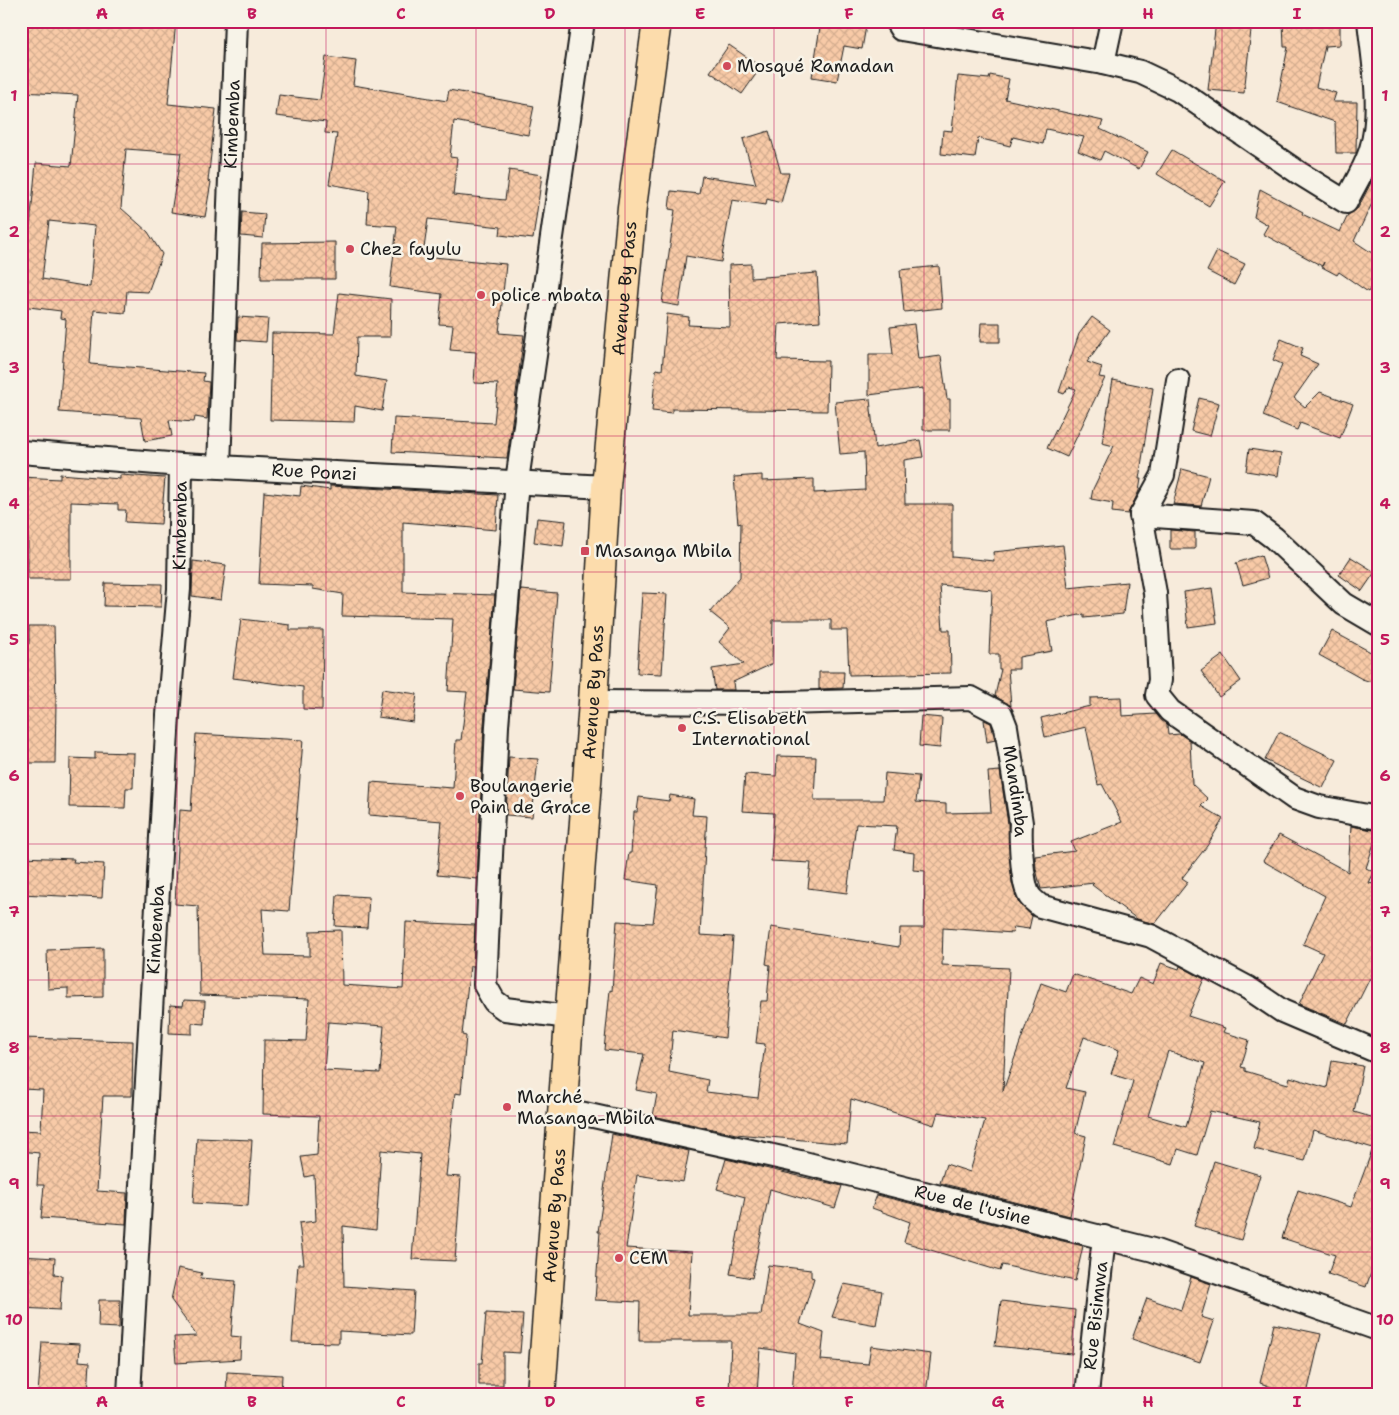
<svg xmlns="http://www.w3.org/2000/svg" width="1399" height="1415" font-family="'Shantell Sans',sans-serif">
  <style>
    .building { fill: url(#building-cross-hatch); stroke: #1c1c1c; fill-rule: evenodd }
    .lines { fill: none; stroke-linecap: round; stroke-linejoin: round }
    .street-casing { stroke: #1c1c1c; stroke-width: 26 }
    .highway-casing { stroke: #1c1c1c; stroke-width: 31 }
    .street { stroke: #f7f3e8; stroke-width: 22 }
    .highway { stroke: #fcdcac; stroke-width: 28 }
    .grid { fill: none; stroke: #c2185b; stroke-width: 1; stroke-opacity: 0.55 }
    .poi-dot { fill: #d1495b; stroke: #f7f3e8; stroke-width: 2 }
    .labels { text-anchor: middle; stroke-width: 5; stroke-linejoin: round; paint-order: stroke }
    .poi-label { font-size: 18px; fill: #1c1c1c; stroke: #f7f3e8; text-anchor: start }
    .street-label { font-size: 18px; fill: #1c1c1c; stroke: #f7f3e8 }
    .neatline { fill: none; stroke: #c2185b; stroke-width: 2 }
    .grid-label { font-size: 16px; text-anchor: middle; font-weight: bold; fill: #c2185b }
  </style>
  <defs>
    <pattern id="building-cross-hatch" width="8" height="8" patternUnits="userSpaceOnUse" patternTransform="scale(1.25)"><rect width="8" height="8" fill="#f8caa7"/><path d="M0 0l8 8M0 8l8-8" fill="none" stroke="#d4ad8f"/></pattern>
  </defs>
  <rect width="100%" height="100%" fill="#f7ebdb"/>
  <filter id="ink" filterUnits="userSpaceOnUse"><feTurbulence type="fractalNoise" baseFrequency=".02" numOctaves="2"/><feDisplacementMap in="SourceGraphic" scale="10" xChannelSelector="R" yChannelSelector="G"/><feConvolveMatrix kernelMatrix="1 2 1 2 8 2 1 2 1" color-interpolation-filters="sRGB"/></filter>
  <g filter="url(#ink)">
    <g class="building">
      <path d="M21,21H176L168,104L216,109L208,181L211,182L205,217L171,212L181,153L126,149L121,208L148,232L162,254L148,292L127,291L125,313L94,310L90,364L204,373L203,381L209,382L207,419L195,417L194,422L169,420L172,436L145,441L141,418L59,412L66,319L60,318L61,311L21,306V225L30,226L36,163L71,166L78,95L21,92ZM49,221L95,226L90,287L42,279Z"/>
      <path d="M821,21H841L866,26L862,49L844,46L837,81L812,77Z"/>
      <path d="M1216,21H1252L1244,93L1208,90Z"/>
      <path d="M1283,21H1340V45L1325,46L1316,87L1336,93L1333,102H1357L1356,153H1336L1335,122L1277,102L1288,47H1284Z"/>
      <path d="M729,45L761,67L742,94L710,72Z"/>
      <path d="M326,57L356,61L353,85L447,101L449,90L534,106L528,135L454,121L450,157L457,158L453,195L505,200L509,170L542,175L533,239L500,235L501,227L428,219L423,256L506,264L499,333L524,335L507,458L392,452L394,418L494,423L498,384L474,383L476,352L450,350L453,325L439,324L442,294L390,287L397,226L367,224L369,191L329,184L337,134L325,133L326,122L276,116L279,95L320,100Z"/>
      <path d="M990,75L1009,79L1005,99L1103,121L1100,129L1148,152L1139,169L1104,151L1100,160L1078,151L1084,137L1046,129L1043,144L1013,137L1010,146L978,138L975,158L941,154L943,130L952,131L958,76L989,79Z"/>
      <path d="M769,131L781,173H789L781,203L767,199L766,205L732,200L721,262L686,256L679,306L662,303L675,210L669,209L671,191L699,194L702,176L756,184L743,139Z"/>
      <path d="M1172,150L1225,181L1209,206L1157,174Z"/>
      <path d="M1378,169V191L1354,241L1378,257V277L1368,292L1339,272L1337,275L1322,267L1324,262L1322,266L1263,234L1268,225L1254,217L1260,189L1303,212L1302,214L1340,232L1348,215L1358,208Z"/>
      <path d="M242,212L265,214L263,238L241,236Z"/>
      <path d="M335,242V279H261L262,243Z"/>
      <path d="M1217,251L1245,264L1234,285L1207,271Z"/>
      <path d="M751,264V278L817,273L820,321L779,324L777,360L828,361L827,411L672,409V413L652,411L656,369L662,370L667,314L689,317L688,325L730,327L729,265Z"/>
      <path d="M939,266L942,308L904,312L900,270Z"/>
      <path d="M339,293L391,299L390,337H357L356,376L387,381L382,411L355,406L354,422L270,420L272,333L334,334Z"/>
      <path d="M238,317L268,319L266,342L237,340Z"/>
      <path d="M1092,317L1110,330L1087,362L1102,367L1099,377L1105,378L1067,457L1047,448L1076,389L1069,387L1064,394L1059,392L1079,334Z"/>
      <path d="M981,323H1000V342H980Z"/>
      <path d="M914,324L918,359L941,356L947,399H950V430H923V388L869,395V354H893L890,327Z"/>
      <path d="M1281,339L1303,348L1300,356L1318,364L1294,398L1305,407L1320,392L1353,404L1340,438L1300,423L1297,430L1263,416L1282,364L1273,360Z"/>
      <path d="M1113,380L1153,388L1139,479H1141L1139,491L1128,514L1112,512L1113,503L1091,499L1093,489L1114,446L1102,443Z"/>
      <path d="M1199,398L1219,403L1210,436L1191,431Z"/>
      <path d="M870,399L875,448L920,440L923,457L904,460L905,504H952V557L994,561L993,552L1063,545L1068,588L1127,582L1123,614L1084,618V614L1047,622L1052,651L1019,657V669H1008L1011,706L995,696L1001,669H999V654H989L992,590L940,585L943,630H950L951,673L849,675L847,630H831V620H773L772,664L733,682L734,690H715L712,669L744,664L719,642L730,628L710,612L740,577L741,523L738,524L734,477L762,475V481L814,479V493L865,490L864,452L840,454L835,402Z"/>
      <path d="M1249,449L1281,454L1278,476L1246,471Z"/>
      <path d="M1182,469L1209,476L1201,506L1173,504Z"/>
      <path d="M60,474L120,479V475L165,478L161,524L125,522L126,510H118V504L71,502V579H28V512H21V477L60,479Z"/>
      <path d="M301,486L330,490V486L498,495L496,530L403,522V592L495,595L484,725L477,879L437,875L442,821L369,815L371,782L453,788L456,740H461L467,692L448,691L453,619L342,616L343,594L313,589V586L259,584L264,492L300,496Z"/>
      <path d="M537,518L566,521L563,546L534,542Z"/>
      <path d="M1170,530L1195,532V549H1170Z"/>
      <path d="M1261,555L1268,578L1243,585L1236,563Z"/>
      <path d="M1351,557L1375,572L1362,591L1339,575Z"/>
      <path d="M193,561L226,565L221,600L192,596Z"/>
      <path d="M105,583L162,584L161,607L104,606Z"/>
      <path d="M1212,588L1217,623L1188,627L1184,592Z"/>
      <path d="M521,590L557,593L549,692L513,689Z"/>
      <path d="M642,593L667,594L662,674L637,673Z"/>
      <path d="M241,619L290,625V630H323L322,710L303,709V687L233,678Z"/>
      <path d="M29,626H54L56,700L55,763H21V646L29,644Z"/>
      <path d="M1332,631L1378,656V684L1362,679L1319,655Z"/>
      <path d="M1223,655L1241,681L1219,697L1201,671Z"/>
      <path d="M819,672H844L843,688L819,689Z"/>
      <path d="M382,689L417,694L413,722L378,717Z"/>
      <path d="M1121,697L1122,716L1156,714L1167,725L1168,735L1180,734L1190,741L1192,784L1208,799L1201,806L1223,819L1207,846L1182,878L1188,882L1155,924L1137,919L1092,885L1094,883L1041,889L1036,869L1035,856L1075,851L1071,842L1122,822L1102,784L1098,785L1086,727L1045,737L1041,718L1090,706V698Z"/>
      <path d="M921,716L942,718L940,748L919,746Z"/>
      <path d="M984,720L991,723L995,740L987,742Z"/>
      <path d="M1279,732L1337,760L1323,788L1265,760Z"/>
      <path d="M196,734L303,740L289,911L262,909L265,955L310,956V931L341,930L342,985L403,989L406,922L475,925L473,966H470L462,1035L466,1036L461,1094L455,1093L446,1176L461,1177L455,1261L412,1259L420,1154L381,1150L376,1230L343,1226L344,1286L414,1291L411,1335L339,1331V1343L292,1342L298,1264H304L299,1223L316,1221L314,1175L305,1177L301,1157L317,1155L319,1116L263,1114L264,1040L306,1041L309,999L200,995L198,906L175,904L180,810L191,811ZM328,1022L384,1026L380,1073L324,1070Z"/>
      <path d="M95,752L134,753L133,788H126L125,808L69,807L70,758L95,759Z"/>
      <path d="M777,756L816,757L814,800H883L885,773L919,776L916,802L946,804V813L991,812L988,772L1000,771L1008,824L1012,883L1018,902L1032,916L1029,929L1014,927L1013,933L943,928L942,965L1009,968L1003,1091L1041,983L1066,992L1073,974L1131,994L1139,978L1153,984L1161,963L1179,969L1180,966L1204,979L1188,1016L1225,1028L1223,1032L1249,1040L1241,1067L1245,1068V1071L1288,1084L1290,1077L1327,1088L1332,1061L1363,1066L1354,1112L1378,1119V1253L1366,1287L1328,1274L1335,1255L1282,1238L1298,1190L1351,1207L1373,1148L1313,1130L1305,1161L1254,1149L1260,1122L1210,1111L1197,1155L1178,1149L1173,1164L1114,1147L1133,1081L1111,1074L1119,1050L1084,1037L1066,1088L1085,1092L1075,1133L1086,1136L1070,1216L940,1183L946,1164L970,1172L985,1120L938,1112L934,1125L851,1099L847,1144L736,1134L653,1116L657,1094L636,1090L644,1054L604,1050L610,990L612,991L617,921L653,923L658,885L625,880L629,853H631L634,812H637L639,797L669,801L670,795L694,799L692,815L707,816L700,935L733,937L725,1038L673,1030L669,1072L708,1080L706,1092L758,1098L765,1044L756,1043L761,1001H767L770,965L766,964L771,927L899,947L900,928H924L925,871L913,870L914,853L894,850L897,826L856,824L847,893L808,888L811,863L771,861L774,813L742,811L745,774L776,776ZM1168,1051L1205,1063L1186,1127L1148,1116Z"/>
      <path d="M509,757L538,759L532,817L506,815Z"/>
      <path d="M1351,826L1378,831L1366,868L1374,872L1369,883L1378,885V962L1347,1024L1299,1004L1323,953L1303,944L1325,896L1263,861L1279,835L1348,872Z"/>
      <path d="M21,857L74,859L73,862L104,864L102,898L21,894Z"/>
      <path d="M337,895L369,897L367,928L335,926Z"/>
      <path d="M103,948V997L68,998V988L48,989L47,950Z"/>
      <path d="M184,1000L205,1001L204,1024L192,1023V1034L169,1033L170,1005L183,1006Z"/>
      <path d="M21,1038L133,1041L132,1096H103L97,1191L127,1193L126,1224L41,1218L44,1185H37L39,1153L21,1151V1130L41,1131L43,1090L21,1089Z"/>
      <path d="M612,1134L689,1151L683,1182L637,1175L626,1248L692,1252L688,1315H761L768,1265L811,1270V1277L814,1278L800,1324L824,1333L821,1360L868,1364L871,1346L931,1354L926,1394H792L795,1353L760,1348L757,1394H729L731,1341H639L640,1302L595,1300L600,1232H598Z"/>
      <path d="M197,1138L252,1140L248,1206L193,1203Z"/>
      <path d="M726,1159L842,1186L835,1208L770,1189L752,1278L730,1274L745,1197L717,1189Z"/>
      <path d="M1214,1161L1260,1175L1241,1240L1194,1226Z"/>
      <path d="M877,1195L1083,1246L1075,1281L1002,1265L1000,1271L904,1242L910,1222L872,1208Z"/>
      <path d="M21,1256L55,1258L54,1274L62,1275L60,1310L21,1308Z"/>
      <path d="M178,1268L202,1273L200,1278L236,1281L231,1336L241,1337L240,1359L176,1363L174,1337L197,1336L171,1300Z"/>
      <path d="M1191,1277L1211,1284L1201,1317L1214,1321L1200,1362L1132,1339L1147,1298L1181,1310Z"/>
      <path d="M844,1284L882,1291L876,1325L832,1317Z"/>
      <path d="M99,1300H120L119,1328L98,1327Z"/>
      <path d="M1001,1301L1075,1310L1072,1354L995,1346Z"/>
      <path d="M486,1313L523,1315L520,1353L503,1352V1385H479V1363H482Z"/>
      <path d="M1274,1324L1321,1334L1307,1394H1292L1260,1383Z"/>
      <path d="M42,1342L80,1344L79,1361L90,1362L88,1394H38Z"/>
      <path d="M227,1372L282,1375L281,1394H226Z"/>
    </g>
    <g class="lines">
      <defs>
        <g id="street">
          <path d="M896,21L901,29L1103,63L1140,72L1178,90L1299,173L1346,202C1354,185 1366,167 1371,149C1383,111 1373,60 1369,21"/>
          <path d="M1103,63L1112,21"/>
          <path d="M1178,380L1163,475L1141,515L1155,593L1160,680L1157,695L1170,711L1294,798L1319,807L1378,818"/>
          <path id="s1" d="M21,452L181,465L606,487"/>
          <path id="s2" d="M219,466L236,21"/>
          <path d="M1141,515L1254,523L1274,538L1344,604L1378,624"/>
          <path id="s3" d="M593,702L783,703L971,698L1001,714L1006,727L1021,823C1020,838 1022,883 1029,895C1031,899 1037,903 1040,906L1151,936L1248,988L1282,1011L1378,1052"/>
          <path d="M569,1017L505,1009L494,1001L485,985L497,726L517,481L583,21"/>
          <path id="s4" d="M562,1109L800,1162L1153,1250L1378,1329"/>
          <path id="s5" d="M129,1394L168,715L179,589L181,465"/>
          <path id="s6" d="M1087,1394L1104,1237"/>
        </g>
        <g id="highway">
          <path id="s7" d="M541,1394L593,702L606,487L632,207L657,21"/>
        </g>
      </defs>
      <use href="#street" class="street-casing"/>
      <use href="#highway" class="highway-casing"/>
      <use href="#street" class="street"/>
      <use href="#highway" class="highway"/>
    </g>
  </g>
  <path class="grid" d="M177,21V1394M326,21V1394M476,21V1394M625,21V1394M774,21V1394M924,21V1394M1073,21V1394M1222,21V1394M21,164H1378M21,300H1378M21,436H1378M21,572H1378M21,708H1378M21,844H1378M21,980H1378M21,1116H1378M21,1252H1378"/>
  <g class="poi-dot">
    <circle cx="727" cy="66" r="5"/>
    <circle cx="350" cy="249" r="5"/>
    <circle cx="481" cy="295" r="5"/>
    <rect x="580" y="546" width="10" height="10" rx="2.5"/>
    <circle cx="682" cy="728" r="5"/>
    <circle cx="460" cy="796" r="5"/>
    <circle cx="507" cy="1107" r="5"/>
    <circle cx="619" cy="1258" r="5"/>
  </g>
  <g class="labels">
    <g class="poi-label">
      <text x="737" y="72">Mosqué Ramadan</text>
      <text x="360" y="255">Chez fayulu</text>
      <text x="491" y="301">police mbata</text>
      <text x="595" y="557">Masanga Mbila</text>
      <text x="692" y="724">C.S. Elisabeth<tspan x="692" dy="21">International</tspan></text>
      <text x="470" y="792">Boulangerie<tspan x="470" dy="21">Pain de Grace</tspan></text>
      <text x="517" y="1103">Marché<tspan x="517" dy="21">Masanga-Mbila</tspan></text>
      <text x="629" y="1264">CEM</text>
    </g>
    <g class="street-label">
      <text dy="6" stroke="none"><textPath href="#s2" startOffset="342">Kimbemba</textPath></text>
      <text dy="6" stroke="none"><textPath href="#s7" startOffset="1109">Avenue By Pass</textPath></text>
      <text dy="6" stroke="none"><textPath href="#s1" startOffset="294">Rue Ponzi</textPath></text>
      <text dy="6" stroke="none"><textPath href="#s5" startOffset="870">Kimbemba</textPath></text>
      <text dy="6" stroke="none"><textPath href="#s7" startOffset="704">Avenue By Pass</textPath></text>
      <text dy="6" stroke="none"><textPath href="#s3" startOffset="491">Mandimba</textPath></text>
      <text dy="6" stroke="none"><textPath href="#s5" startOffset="465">Kimbemba</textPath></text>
      <text dy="6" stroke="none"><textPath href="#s4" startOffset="422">Rue de l'usine</textPath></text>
      <text dy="6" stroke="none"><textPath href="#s7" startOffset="179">Avenue By Pass</textPath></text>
      <text dy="6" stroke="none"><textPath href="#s6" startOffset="79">Rue Bisimwa</textPath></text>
    </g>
  </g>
  <rect width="1399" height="1415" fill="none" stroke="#f7f3e8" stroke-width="55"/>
  <rect x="28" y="28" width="1344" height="1360" class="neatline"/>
  <g class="grid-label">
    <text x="102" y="19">A</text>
    <text x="252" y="19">B</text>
    <text x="401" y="19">C</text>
    <text x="550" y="19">D</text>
    <text x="700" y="19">E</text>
    <text x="849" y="19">F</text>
    <text x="998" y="19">G</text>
    <text x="1148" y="19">H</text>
    <text x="1297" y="19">I</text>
    <text x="14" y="101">1</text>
    <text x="1385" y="101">1</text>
    <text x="14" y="237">2</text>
    <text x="1385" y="237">2</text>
    <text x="14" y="373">3</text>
    <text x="1385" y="373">3</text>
    <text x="14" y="509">4</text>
    <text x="1385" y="509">4</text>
    <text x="14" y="645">5</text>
    <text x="1385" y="645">5</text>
    <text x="14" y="781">6</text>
    <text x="1385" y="781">6</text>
    <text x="14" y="917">7</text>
    <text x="1385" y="917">7</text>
    <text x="14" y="1053">8</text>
    <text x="1385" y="1053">8</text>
    <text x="14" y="1189">9</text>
    <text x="1385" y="1189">9</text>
    <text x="14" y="1325">10</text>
    <text x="1385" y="1325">10</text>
    <text x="102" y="1407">A</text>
    <text x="252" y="1407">B</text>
    <text x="401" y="1407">C</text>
    <text x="550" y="1407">D</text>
    <text x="700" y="1407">E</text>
    <text x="849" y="1407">F</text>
    <text x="998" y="1407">G</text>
    <text x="1148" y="1407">H</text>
    <text x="1297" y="1407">I</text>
  </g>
</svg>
